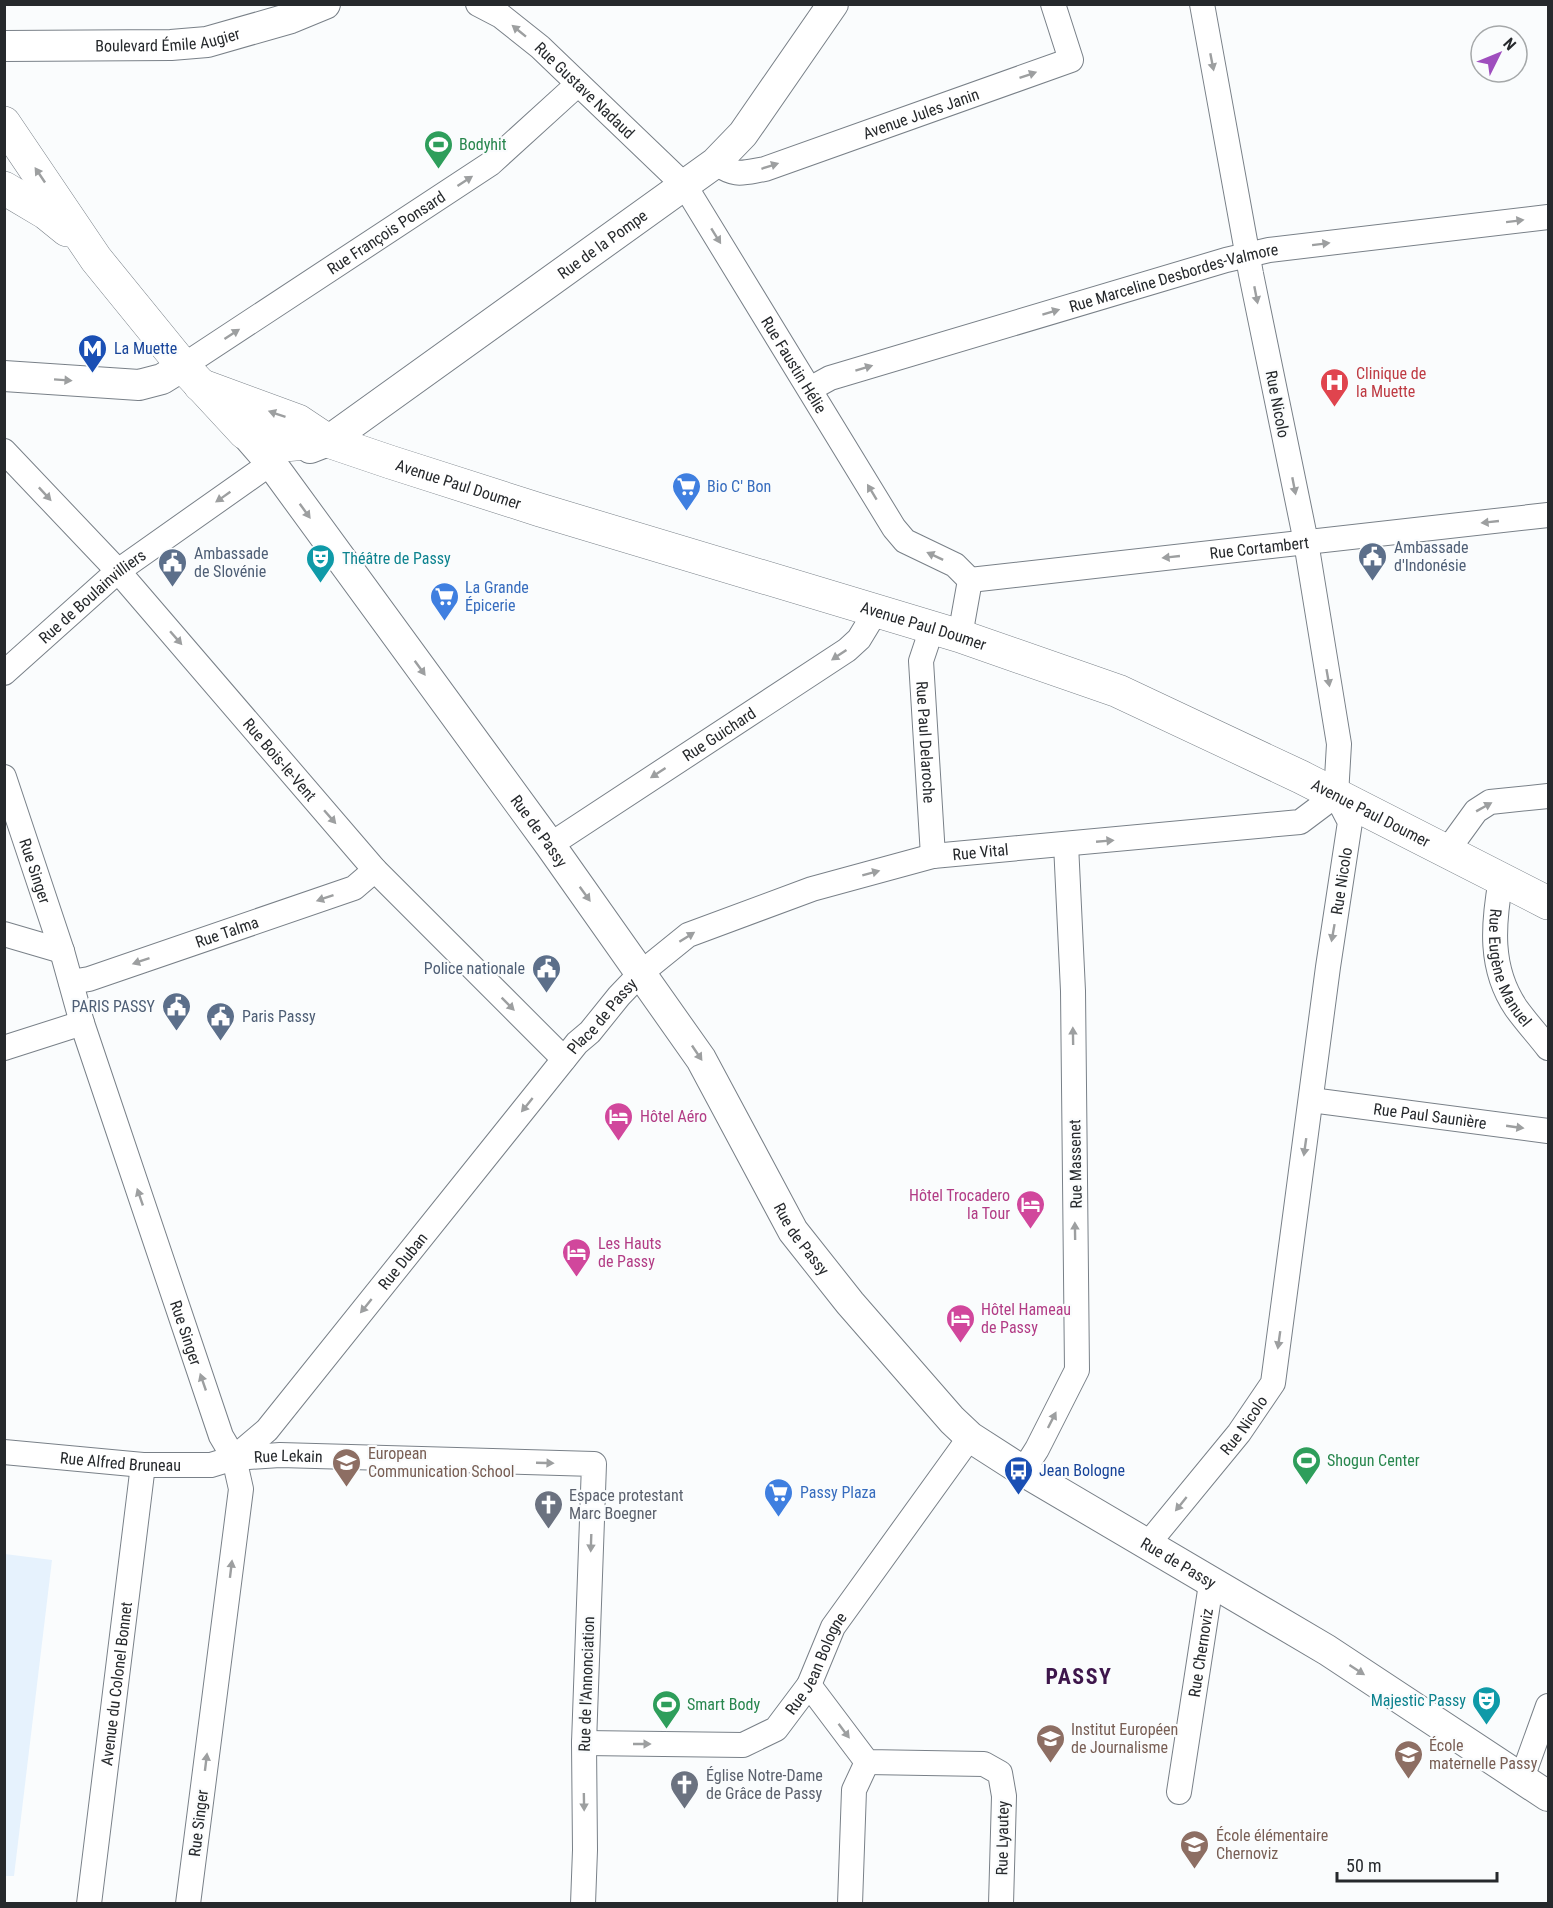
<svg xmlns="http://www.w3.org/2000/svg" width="1553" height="1908" font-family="'Roboto Condensed',sans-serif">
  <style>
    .built { fill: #e6f2fd }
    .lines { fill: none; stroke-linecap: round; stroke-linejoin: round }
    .minor-casing { stroke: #798088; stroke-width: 26 }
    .tertiary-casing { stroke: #798088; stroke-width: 32 }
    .secondary-casing { stroke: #798088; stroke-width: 34 }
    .minor { stroke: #fff; stroke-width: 24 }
    .tertiary { stroke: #fff; stroke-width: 30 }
    .secondary { stroke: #fff; stroke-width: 33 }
    .oneway { fill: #9d9fa0 }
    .labels { text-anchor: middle; stroke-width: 4.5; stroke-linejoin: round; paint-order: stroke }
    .street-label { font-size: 16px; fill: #26292c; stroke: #fafcfd }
    .leisure-label { font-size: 16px; fill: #27864d; stroke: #fafcfd; text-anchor: start }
    .transit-label { font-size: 16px; fill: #164399; stroke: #fafcfd; text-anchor: start }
    .health-label { font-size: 16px; fill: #be3a42; stroke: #fafcfd; text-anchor: start }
    .shop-label { font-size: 16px; fill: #366cbe; stroke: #fafcfd; text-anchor: start }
    .service-label { font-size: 16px; fill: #4e5e75; stroke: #fafcfd; text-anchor: start }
    .culture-label { font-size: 16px; fill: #0d838f; stroke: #fafcfd; text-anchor: start }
    .hotel-label { font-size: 16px; fill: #b23c85; stroke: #fafcfd; text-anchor: start }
    .education-label { font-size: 16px; fill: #785e54; stroke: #fafcfd; text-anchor: start }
    .worship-label { font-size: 16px; fill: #5b616d; stroke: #fafcfd; text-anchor: start }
    .district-label { font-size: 22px; font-weight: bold; letter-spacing: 1.5px; fill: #3d164b; stroke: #fafcfd }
  </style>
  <rect width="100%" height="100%" fill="#fafcfd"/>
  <path class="built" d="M5,1554L52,1560L14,1876H4Z"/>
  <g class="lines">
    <defs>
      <g id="minor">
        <path id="s1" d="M478,4L501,16L540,47L685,186L894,528L905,541L955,565L970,580L960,636"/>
        <path id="s2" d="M715,163C737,177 741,173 765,169L1071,60L1053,4"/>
        <path id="s3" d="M183,366L490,164L578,84"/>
        <path id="s4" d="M810,389L830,378L1226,260L1269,250L1548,217"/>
        <path id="s5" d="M4,451L118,571L375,870L564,1059"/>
        <path id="s6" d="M970,580L1548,515"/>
        <path id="s7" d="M932,628L921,661L933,856"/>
        <path id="s8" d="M4,673L118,571L271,463"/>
        <path id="s9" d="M4,777L62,951L82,1023L221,1436L234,1458L241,1489L188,1904"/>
        <path id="s10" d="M550,845L847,650L859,639L876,611"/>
        <path d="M1447,851L1476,811L1490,802L1548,796"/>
        <path id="s11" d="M1501,879C1493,924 1489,968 1516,1008C1526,1022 1538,1035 1548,1048"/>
        <path d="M4,934L62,951"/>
        <path id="s12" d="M71,982L89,979L354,888L375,870"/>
        <path d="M4,1048L82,1023"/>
        <path id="s13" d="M1311,1100L1548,1131"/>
        <path id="s14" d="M4,1452L143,1465H211L234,1458L280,1455L594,1464L584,1743L585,1850L583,1904"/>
        <path id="s15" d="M234,1458L267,1430L577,1043L590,1032L619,996L641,973L688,935L812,889L933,856L1300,822L1336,795"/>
        <path d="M1023,1471L1037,1449L1077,1370L1073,991L1066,844"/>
        <path id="s16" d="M1147,1545L1239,1433L1273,1383L1328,967L1350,822L1336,795L1339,744L1306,542L1251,274L1202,4"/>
        <path d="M809,1685L867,1762L984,1764L1000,1773L1004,1796L1001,1904"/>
        <path id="s17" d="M584,1743L743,1745L776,1729L809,1685L833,1627L970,1437"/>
        <path d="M1522,1778L1548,1706"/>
        <path id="s18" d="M1179,1792L1211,1584"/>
        <path id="s19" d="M89,1904L143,1465"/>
        <path d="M850,1904L854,1790L867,1762"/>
      </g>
      <g id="tertiary">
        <path id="s20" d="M4,46L171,45L207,42L291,18L325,4"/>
        <path d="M4,376L139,385L162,379L183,366"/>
        <path id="s21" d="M245,433L271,463L550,845L701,1059L793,1231L850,1303L952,1420L970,1437L1023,1471L1327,1650L1548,1796"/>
        <path id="s22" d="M310,448L328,441L715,163L743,134L833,4"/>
      </g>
      <g id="secondary">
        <path d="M4,123L96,259L183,366L245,433L284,445L328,441"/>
        <path d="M4,188L46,213L67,230"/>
        <path id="s23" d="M200,385L298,421L328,441L390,462L540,510L960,636L1118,691L1301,777L1548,903"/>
      </g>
    </defs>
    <use href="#minor" class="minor-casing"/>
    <use href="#tertiary" class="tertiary-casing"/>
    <use href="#secondary" class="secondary-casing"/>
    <use href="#minor" class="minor"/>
    <use href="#tertiary" class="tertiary"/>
    <use href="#secondary" class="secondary"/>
  </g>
  <defs><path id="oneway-solid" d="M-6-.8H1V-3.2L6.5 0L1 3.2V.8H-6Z" transform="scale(1.5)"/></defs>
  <g class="oneway">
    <use href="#oneway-solid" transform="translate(519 31) rotate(-141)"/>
    <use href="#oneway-solid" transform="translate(1212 62) rotate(79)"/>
    <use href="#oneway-solid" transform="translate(1028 75) rotate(-19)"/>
    <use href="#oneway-solid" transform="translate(770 166) rotate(-18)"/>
    <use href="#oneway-solid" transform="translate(40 175) rotate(-124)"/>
    <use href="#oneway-solid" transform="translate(465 181) rotate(-33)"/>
    <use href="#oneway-solid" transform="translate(1515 221) rotate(-7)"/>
    <use href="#oneway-solid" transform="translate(716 236) rotate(58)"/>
    <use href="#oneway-solid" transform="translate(1321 244) rotate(-7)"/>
    <use href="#oneway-solid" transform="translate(1256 295) rotate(79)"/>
    <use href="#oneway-solid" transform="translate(1051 312) rotate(-17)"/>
    <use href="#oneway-solid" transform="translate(232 334) rotate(-33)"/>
    <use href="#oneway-solid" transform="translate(864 368) rotate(-17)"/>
    <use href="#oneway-solid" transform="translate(63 380) rotate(4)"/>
    <use href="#oneway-solid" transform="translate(277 414) rotate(-161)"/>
    <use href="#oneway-solid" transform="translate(1294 486) rotate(79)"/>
    <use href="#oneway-solid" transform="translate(872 492) rotate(-121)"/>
    <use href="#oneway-solid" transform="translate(45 494) rotate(47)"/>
    <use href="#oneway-solid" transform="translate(223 497) rotate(145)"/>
    <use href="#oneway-solid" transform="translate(305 511) rotate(54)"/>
    <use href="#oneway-solid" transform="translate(1490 522) rotate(174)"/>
    <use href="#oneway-solid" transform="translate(935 556) rotate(-155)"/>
    <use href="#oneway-solid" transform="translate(1171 557) rotate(174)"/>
    <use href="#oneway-solid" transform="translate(176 638) rotate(49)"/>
    <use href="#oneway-solid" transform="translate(839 655) rotate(146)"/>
    <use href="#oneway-solid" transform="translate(420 668) rotate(54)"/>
    <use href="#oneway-solid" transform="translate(1328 678) rotate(80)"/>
    <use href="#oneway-solid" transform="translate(658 773) rotate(147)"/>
    <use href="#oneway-solid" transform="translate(1484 807) rotate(-29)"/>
    <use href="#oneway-solid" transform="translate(330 817) rotate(49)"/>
    <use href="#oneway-solid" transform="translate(1105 841) rotate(-5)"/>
    <use href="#oneway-solid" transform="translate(871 873) rotate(-15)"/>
    <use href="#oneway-solid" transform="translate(585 894) rotate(54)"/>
    <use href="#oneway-solid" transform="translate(325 898) rotate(161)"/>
    <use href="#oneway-solid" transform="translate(1333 933) rotate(100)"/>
    <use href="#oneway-solid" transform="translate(687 937) rotate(-32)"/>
    <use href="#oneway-solid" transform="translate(141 961) rotate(161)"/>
    <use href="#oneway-solid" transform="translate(508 1004) rotate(45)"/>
    <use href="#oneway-solid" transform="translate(1073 1036) rotate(-91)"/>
    <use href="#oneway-solid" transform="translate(697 1053) rotate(56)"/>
    <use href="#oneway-solid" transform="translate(527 1105) rotate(129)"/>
    <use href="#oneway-solid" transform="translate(1515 1127) rotate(8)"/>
    <use href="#oneway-solid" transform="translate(1305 1147) rotate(98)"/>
    <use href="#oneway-solid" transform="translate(140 1197) rotate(-109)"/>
    <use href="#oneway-solid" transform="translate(1075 1231) rotate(-91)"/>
    <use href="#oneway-solid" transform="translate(366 1306) rotate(129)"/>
    <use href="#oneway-solid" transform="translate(1279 1340) rotate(98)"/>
    <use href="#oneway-solid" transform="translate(203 1382) rotate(-109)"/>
    <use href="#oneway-solid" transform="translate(1052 1420) rotate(-63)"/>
    <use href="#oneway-solid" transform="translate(545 1463) rotate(2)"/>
    <use href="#oneway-solid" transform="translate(1181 1504) rotate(129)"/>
    <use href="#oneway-solid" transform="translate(591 1543) rotate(92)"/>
    <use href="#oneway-solid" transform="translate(231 1569) rotate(-83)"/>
    <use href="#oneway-solid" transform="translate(1357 1670) rotate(33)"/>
    <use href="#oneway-solid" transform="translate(844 1731) rotate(53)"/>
    <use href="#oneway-solid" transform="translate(642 1744)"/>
    <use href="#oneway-solid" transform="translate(206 1762) rotate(-83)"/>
    <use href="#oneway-solid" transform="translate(584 1802) rotate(89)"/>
  </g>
  <defs>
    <symbol id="stadium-pin" viewBox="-11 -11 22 30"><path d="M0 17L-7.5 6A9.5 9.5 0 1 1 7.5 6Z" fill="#2e9e5b" stroke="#fafcfd"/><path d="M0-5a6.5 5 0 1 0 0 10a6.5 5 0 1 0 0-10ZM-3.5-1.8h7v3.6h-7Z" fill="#fff"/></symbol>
    <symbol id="metro-pin" viewBox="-11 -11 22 30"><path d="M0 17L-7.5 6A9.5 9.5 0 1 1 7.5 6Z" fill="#1a4fb4" stroke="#fafcfd"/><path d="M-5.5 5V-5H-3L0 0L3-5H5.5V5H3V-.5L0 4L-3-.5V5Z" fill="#fff"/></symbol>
    <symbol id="hospital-pin" viewBox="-11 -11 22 30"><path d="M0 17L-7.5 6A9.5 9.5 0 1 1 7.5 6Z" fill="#e0444e" stroke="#fafcfd"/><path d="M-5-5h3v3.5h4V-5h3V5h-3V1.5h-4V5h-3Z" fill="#fff"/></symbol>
    <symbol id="supermarket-pin" viewBox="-11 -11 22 30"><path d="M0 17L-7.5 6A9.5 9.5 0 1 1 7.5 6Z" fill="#3f7fe0" stroke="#fafcfd"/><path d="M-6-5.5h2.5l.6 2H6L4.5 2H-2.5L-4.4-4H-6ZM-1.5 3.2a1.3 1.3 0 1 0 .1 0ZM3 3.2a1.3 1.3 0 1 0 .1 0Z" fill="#fff"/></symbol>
    <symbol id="civic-pin" viewBox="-11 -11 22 30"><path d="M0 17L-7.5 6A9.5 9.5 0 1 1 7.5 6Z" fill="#5c6f8a" stroke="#fafcfd"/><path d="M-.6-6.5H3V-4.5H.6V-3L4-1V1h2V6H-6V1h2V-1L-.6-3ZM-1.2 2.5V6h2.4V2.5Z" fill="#fff"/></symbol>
    <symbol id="theatre-pin" viewBox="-11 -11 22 30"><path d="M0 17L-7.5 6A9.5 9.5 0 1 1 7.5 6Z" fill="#0f9aa8" stroke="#fafcfd"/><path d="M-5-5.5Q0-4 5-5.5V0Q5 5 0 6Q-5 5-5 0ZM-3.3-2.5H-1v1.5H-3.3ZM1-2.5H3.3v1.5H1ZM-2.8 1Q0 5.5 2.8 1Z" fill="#fff"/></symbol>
    <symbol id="hotel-pin" viewBox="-11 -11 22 30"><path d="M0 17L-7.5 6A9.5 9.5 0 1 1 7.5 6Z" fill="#d1479c" stroke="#fafcfd"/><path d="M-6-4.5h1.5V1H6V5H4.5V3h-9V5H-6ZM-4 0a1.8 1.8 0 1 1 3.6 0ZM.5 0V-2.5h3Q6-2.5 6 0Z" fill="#fff"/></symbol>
    <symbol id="university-pin" viewBox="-11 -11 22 30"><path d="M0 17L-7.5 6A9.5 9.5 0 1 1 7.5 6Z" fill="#8d6e63" stroke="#fafcfd"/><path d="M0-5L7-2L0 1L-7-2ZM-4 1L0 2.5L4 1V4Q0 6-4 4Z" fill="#fff"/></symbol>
    <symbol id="bus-pin" viewBox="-11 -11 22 30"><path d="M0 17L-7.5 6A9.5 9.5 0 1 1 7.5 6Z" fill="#1a4fb4" stroke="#fafcfd"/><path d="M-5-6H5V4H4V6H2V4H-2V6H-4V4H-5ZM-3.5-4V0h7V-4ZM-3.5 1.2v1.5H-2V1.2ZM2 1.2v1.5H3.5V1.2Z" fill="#fff"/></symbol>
    <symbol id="church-pin" viewBox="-11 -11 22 30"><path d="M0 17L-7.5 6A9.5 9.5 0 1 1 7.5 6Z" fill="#6b7280" stroke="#fafcfd"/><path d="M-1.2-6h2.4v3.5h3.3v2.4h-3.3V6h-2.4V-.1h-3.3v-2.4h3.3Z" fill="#fff"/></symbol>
    <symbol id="school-pin" viewBox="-11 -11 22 30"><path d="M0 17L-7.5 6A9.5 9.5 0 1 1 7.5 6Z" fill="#8d6e63" stroke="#fafcfd"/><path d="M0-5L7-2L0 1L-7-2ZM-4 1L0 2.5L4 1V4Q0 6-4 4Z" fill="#fff"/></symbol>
  </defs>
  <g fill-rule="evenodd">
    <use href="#stadium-pin" x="422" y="128" width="33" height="45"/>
    <use href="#metro-pin" x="76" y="332" width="33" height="45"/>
    <use href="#hospital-pin" x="1318" y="366" width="33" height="45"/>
    <use href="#supermarket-pin" x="670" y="470" width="33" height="45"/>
    <use href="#civic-pin" x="1356" y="540" width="33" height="45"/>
    <use href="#theatre-pin" x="304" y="542" width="33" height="45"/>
    <use href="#civic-pin" x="156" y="546" width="33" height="45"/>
    <use href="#supermarket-pin" x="428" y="580" width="33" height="45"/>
    <use href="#civic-pin" x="530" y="952" width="33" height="45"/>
    <use href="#civic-pin" x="160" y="990" width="33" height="45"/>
    <use href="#civic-pin" x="204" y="1000" width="33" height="45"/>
    <use href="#hotel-pin" x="602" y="1100" width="33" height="45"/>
    <use href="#hotel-pin" x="1014" y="1188" width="33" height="45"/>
    <use href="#hotel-pin" x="560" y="1236" width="33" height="45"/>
    <use href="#hotel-pin" x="944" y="1302" width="33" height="45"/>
    <use href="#stadium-pin" x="1290" y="1444" width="33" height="45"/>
    <use href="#university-pin" x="330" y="1446" width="33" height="45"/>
    <use href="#bus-pin" x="1002" y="1454" width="33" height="45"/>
    <use href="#supermarket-pin" x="762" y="1476" width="33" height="45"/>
    <use href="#church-pin" x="532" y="1488" width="33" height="45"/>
    <use href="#theatre-pin" x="1470" y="1684" width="33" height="45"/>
    <use href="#stadium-pin" x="650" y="1688" width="33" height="45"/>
    <use href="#university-pin" x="1034" y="1722" width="33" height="45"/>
    <use href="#school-pin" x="1392" y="1738" width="33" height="45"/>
    <use href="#church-pin" x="668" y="1768" width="33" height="45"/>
    <use href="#school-pin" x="1178" y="1828" width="33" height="45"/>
  </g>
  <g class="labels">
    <g class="street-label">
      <text dy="6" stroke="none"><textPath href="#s20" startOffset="164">Boulevard Émile Augier</textPath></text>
      <text dy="6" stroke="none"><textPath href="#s1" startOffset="138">Rue Gustave Nadaud</textPath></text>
      <text dy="6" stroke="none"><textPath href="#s2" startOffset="218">Avenue Jules Janin</textPath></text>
      <text dy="6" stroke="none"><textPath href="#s3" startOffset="243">Rue François Ponsard</textPath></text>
      <text dy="6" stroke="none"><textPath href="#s22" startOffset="357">Rue de la Pompe</textPath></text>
      <text dy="6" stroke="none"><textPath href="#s4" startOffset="381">Rue Marceline Desbordes-Valmore</textPath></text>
      <text dy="6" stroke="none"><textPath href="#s1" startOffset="486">Rue Faustin Hélie</textPath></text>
      <text transform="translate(1278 404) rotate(79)" y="6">Rue Nicolo</text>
      <text dy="6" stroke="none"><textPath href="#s23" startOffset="278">Avenue Paul Doumer</textPath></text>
      <text dy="6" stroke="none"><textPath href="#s6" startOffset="291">Rue Cortambert</textPath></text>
      <text dy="6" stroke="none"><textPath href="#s8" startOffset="117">Rue de Boulainvilliers</textPath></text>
      <text dy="6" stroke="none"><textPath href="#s23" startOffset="764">Avenue Paul Doumer</textPath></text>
      <text dy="6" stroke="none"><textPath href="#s10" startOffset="202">Rue Guichard</textPath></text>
      <text dy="6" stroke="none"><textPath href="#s7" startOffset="116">Rue Paul Delaroche</textPath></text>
      <text dy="6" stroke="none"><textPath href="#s5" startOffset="414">Rue Bois-le-Vent</textPath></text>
      <text dy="6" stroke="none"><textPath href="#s23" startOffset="1250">Avenue Paul Doumer</textPath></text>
      <text dy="6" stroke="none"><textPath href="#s21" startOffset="495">Rue de Passy</textPath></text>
      <text dy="6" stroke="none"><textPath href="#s15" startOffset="1000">Rue Vital</textPath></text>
      <text dy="6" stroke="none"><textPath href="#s9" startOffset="99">Rue Singer</textPath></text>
      <text dy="6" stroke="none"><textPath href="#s16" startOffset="712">Rue Nicolo</textPath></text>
      <text dy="6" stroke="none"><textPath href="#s12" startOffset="164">Rue Talma</textPath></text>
      <text dy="6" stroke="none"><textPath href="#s11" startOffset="92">Rue Eugène Manuel</textPath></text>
      <text dy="6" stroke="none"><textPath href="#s15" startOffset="576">Place de Passy</textPath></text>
      <text dy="6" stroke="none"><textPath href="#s13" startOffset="120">Rue Paul Saunière</textPath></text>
      <text transform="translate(1075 1164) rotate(-91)" y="6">Rue Massenet</text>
      <text dy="6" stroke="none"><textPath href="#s21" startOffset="981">Rue de Passy</textPath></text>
      <text dy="6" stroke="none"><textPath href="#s15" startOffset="260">Rue Duban</textPath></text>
      <text dy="6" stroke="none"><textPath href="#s9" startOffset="585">Rue Singer</textPath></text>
      <text dy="6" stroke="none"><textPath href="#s16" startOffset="154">Rue Nicolo</textPath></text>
      <text dy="6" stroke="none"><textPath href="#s14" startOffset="286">Rue Lekain</textPath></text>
      <text dy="6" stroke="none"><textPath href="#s14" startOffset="117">Rue Alfred Bruneau</textPath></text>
      <text dy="6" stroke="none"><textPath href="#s21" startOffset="1485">Rue de Passy</textPath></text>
      <text dy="6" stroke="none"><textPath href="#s18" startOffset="141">Rue Chernoviz</textPath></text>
      <text dy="6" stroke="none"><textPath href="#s17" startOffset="273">Rue Jean Bologne</textPath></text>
      <text dy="6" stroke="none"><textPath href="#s19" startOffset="222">Avenue du Colonel Bonnet</textPath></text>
      <text transform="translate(586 1684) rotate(-88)" y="6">Rue de l'Annonciation</text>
      <text transform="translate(198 1823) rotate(-83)" y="6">Rue Singer</text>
      <text transform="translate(1002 1838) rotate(-89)" y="6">Rue Lyautey</text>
    </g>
    <g class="leisure-label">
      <text x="459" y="150">Bodyhit</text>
      <text x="1327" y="1466">Shogun Center</text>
      <text x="687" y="1710">Smart Body</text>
    </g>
    <g class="transit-label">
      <text x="114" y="354">La Muette</text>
      <text x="1039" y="1476">Jean Bologne</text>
    </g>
    <g class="health-label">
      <text x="1356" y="379">Clinique de<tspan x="1356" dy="18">la Muette</tspan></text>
    </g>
    <g class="shop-label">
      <text x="707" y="492">Bio C' Bon</text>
      <text x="465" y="593">La Grande<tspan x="465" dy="18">Épicerie</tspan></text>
      <text x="800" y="1498">Passy Plaza</text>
    </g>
    <g class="service-label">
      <text x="1394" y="553">Ambassade<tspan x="1394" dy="18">d'Indonésie</tspan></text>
      <text x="194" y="559">Ambassade<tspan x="194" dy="18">de Slovénie</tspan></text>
      <text x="525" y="974" text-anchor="end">Police nationale</text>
      <text x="155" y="1012" text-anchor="end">PARIS PASSY</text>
      <text x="242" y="1022">Paris Passy</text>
    </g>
    <g class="culture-label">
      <text x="342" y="564">Théâtre de Passy</text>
      <text x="1466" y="1706" text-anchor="end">Majestic Passy</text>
    </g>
    <g class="hotel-label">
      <text x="640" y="1122">Hôtel Aéro</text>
      <text x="1010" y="1201" text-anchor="end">Hôtel Trocadero<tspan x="1010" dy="18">la Tour</tspan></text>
      <text x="598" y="1249">Les Hauts<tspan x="598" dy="18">de Passy</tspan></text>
      <text x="981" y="1315">Hôtel Hameau<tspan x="981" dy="18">de Passy</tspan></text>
    </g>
    <g class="education-label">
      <text x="368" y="1459">European<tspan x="368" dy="18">Communication School</tspan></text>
      <text x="1071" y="1735">Institut Européen<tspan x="1071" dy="18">de Journalisme</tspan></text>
      <text x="1429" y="1751">École<tspan x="1429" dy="18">maternelle Passy</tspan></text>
      <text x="1216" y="1841">École élémentaire<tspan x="1216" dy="18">Chernoviz</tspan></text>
    </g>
    <g class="worship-label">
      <text x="569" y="1501">Espace protestant<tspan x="569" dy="18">Marc Boegner</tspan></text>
      <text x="706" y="1781">Église Notre-Dame<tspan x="706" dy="18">de Grâce de Passy</tspan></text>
    </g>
    <g class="district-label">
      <text x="1079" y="1684">PASSY</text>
    </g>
  </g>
  <rect width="1553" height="1908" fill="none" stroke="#26292c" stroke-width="12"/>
  <g transform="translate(1499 54) rotate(47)"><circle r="28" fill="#fafcfd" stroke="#a5a8a9" stroke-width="1.5"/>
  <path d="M0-4.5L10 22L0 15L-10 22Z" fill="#9f4ebe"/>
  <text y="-9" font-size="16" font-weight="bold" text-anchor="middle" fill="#26292c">N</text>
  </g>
  <path d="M1337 1872v9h160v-9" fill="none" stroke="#26292c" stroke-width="3"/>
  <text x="1346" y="1872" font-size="18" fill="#26292c" stroke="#fafcfd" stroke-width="4.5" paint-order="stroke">50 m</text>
</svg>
